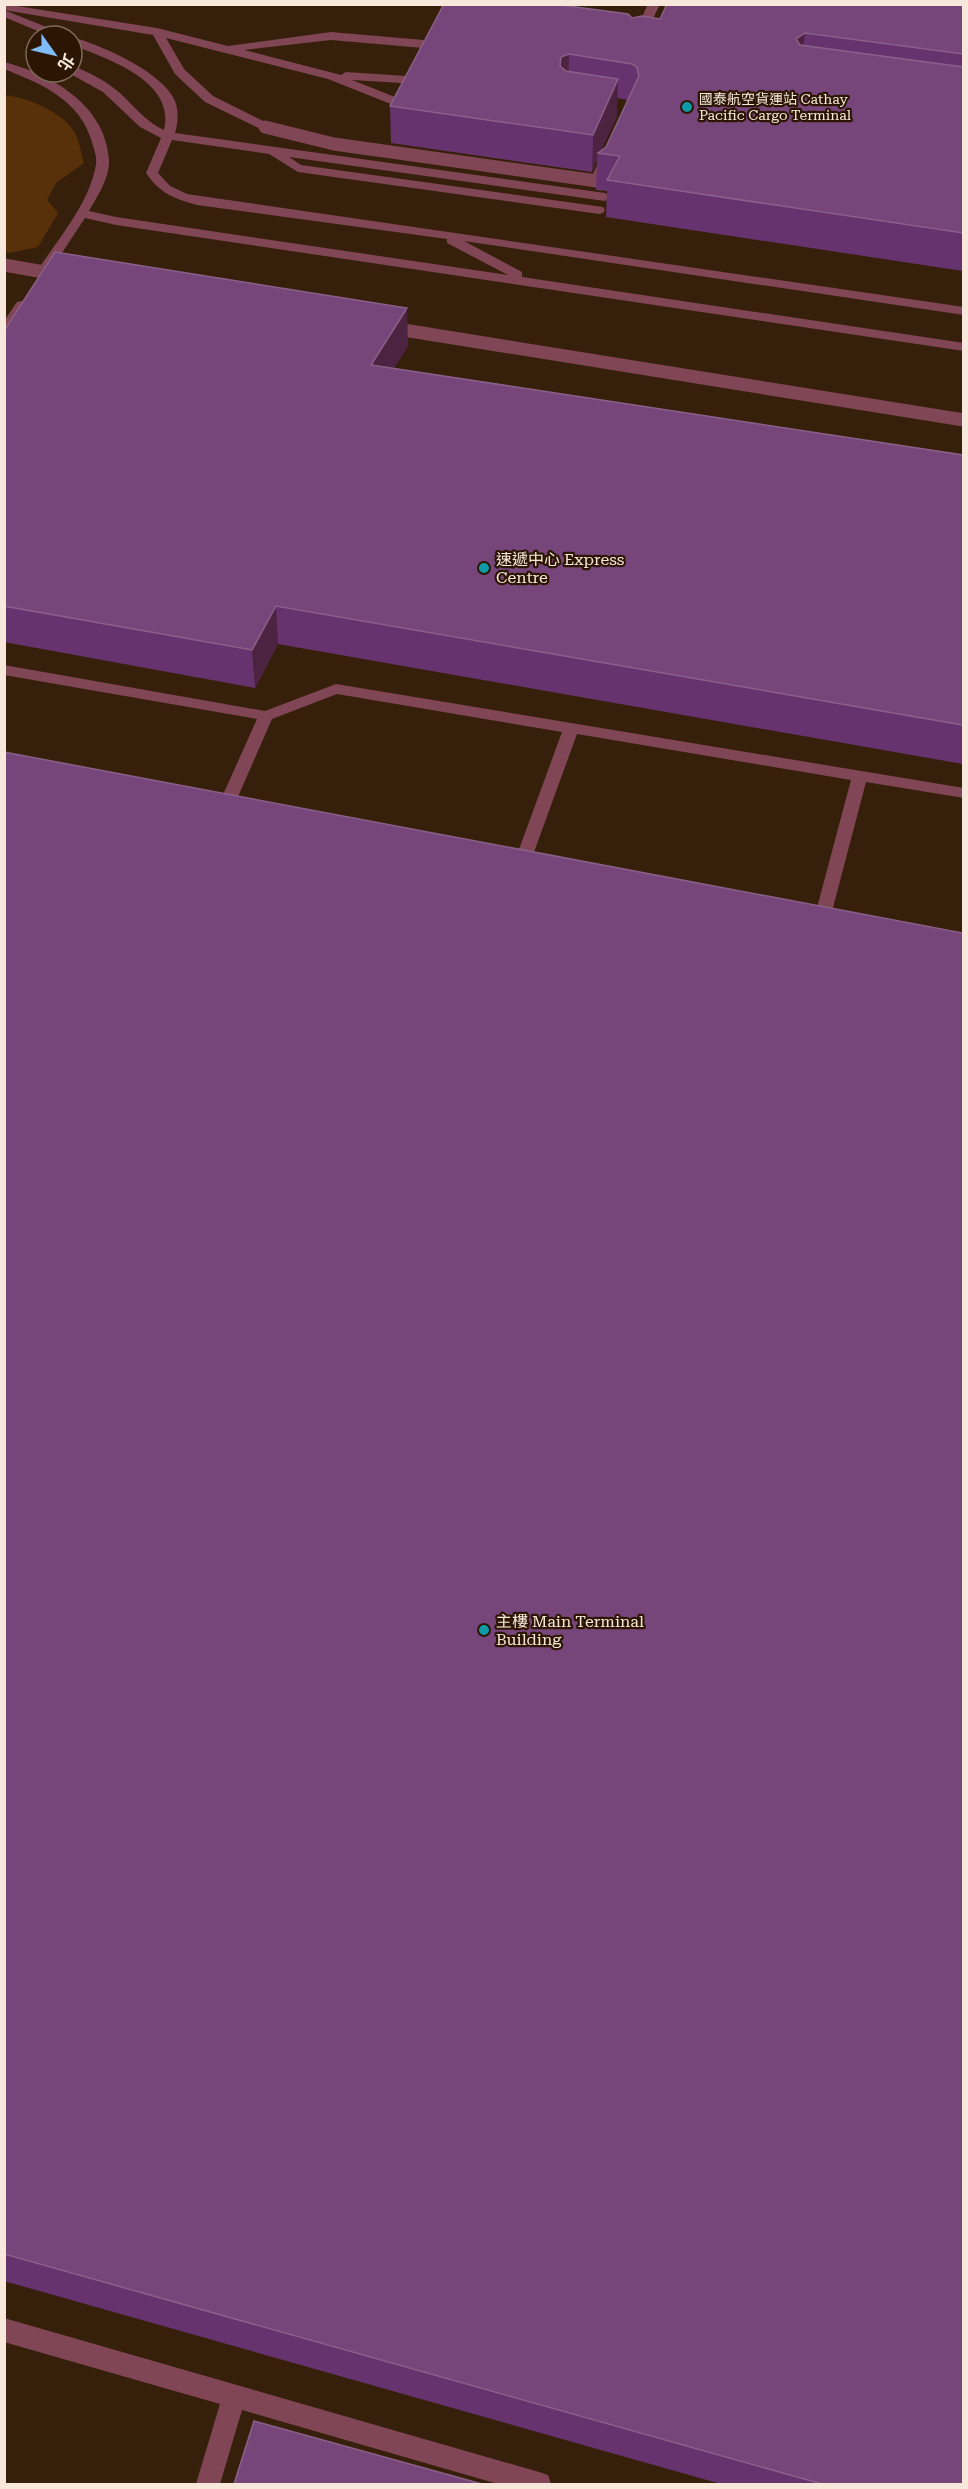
<svg xmlns="http://www.w3.org/2000/svg" width="968" height="2489" font-family="'Roboto Serif','Noto Sans TC',serif">
  <style>
    .green { fill: #58310a }
    .lines { fill: none; stroke-linecap: round; stroke-linejoin: round }
    .service { fill: #804655; fill-rule: evenodd }
    .service-bridge { stroke: #804655; stroke-width: 13 }
    .wall { fill: #67336e; fill-rule: evenodd }
    .shaded-wall { fill: #4d2342 }
    .building { fill: #76467a; stroke: #8a6089; stroke-width: 1.5 }
    .culture-dot { fill: #0f9aa8; stroke: #2c1603; stroke-width: 2 }
    .labels { text-anchor: middle; stroke-width: 4.5; stroke-linejoin: round; paint-order: stroke }
    .far-poi-label { font-size: 14px; fill: #f7e8db; stroke: #2c1603; text-anchor: start }
    .poi-label { font-size: 16px; fill: #f7e8db; stroke: #2c1603; text-anchor: start }
  </style>
  <rect width="100%" height="100%" fill="#36200b"/>
  <path class="green" d="M4,95C27,97 66,113 76,135C80,144 81,154 84,163L56,183L47,200L58,213L38,247L10,253L4,251Z"/>
  <g class="lines">
    <g class="service">
      <path d="M4,4L157,28L228,46L331,32L435,41L441,45L435,49L331,40L244,50L341,75L346,72L406,76V82L402,83L352,80L395,97V103L391,104L328,79L166,38L184,69L213,96L269,124L271,127L265,131L205,102L175,74L153,35L4,10Z"/>
      <path d="M648,4H660L642,42H634L632,39Z"/>
      <path d="M4,10L64,34L66,36H50L4,17Z"/>
      <path d="M72,37C101,45 163,72 175,101C179,112 178,122 175,133L605,193L611,197L605,201L289,157L301,165L603,207L605,210L603,213L599,214L298,172L269,154L172,140L158,173L170,186L187,194L964,307V315L464,241L522,272V277L964,343V351L116,225L85,218L48,274H38L37,271C58,239 90,203 96,164C97,157 94,149 92,142C80,100 42,84 4,69V62C51,74 106,105 109,160C110,177 97,197 89,211L116,217L508,275L447,243V239L197,205C175,199 159,193 146,173L161,138L140,127L103,92L67,72H72V66L76,67C92,74 108,82 121,94C135,107 146,122 164,130C176,81 108,59 72,45Z"/>
      <path d="M22,301L29,305L9,334L4,335V321L17,302Z"/>
      <path d="M4,665L265,711L336,684L964,788V798L866,782L830,919L828,923H816L814,919L851,780L577,734L530,863L528,867H516L514,863L562,732L337,694L272,719L233,808L231,812H219L217,808L257,719L4,675Z"/>
      <path d="M4,2318L539,2472L548,2475L551,2484H498L242,2410L220,2484H196L220,2404L4,2342Z"/>
    </g>
    <g class="service-bridge">
      <path d="M265,127L334,144L597,181L607,159"/>
      <path d="M4,265L67,276"/>
      <path d="M385,327L964,420"/>
    </g>
  </g>
  <g class="wall">
    <path d="M963,4V271L606,217L607,191L596,190L597,159L592,172L391,143L390,106L632,18L660,19ZM617,98L628,100L606,147L601,150L617,116Z"/>
    <path d="M4,331L408,346L394,368L963,455V764L278,644L255,688L4,642Z"/>
    <path d="M4,752L963,2484H721L4,2281Z"/>
  </g>
  <g class="shaded-wall">
    <path d="M805,33L801,70L796,39Z"/>
    <path d="M569,54L568,90L560,66L561,57Z"/>
    <path d="M618,79L617,116L600,153H598L597,159L592,172L593,135Z"/>
    <path d="M407,308L408,346L372,402L371,365Z"/>
    <path d="M276,606L278,644L255,688L252,650Z"/>
  </g>
  <g class="building">
    <path d="M444,4H553L628,14L632,18L642,16L660,19L667,4H963V54L805,33L796,39L800,45L963,67V233L607,180L620,156L598,153L606,147L639,76L637,67L632,64L569,54L561,57L560,66L566,71L618,79L593,135L390,106Z"/>
    <path d="M55,252L407,308L371,365L963,455V725L276,606L252,650L4,606V331Z"/>
    <path d="M4,752L963,933V2484H822L4,2254Z"/>
    <path d="M254,2421L482,2484H234Z"/>
  </g>
  <g class="culture-dot">
    <circle cx="687" cy="107" r="6"/>
    <circle cx="484" cy="568" r="6"/>
    <circle cx="484" cy="1630" r="6"/>
  </g>
  <g class="labels">
    <g class="far-poi-label">
      <text x="699" y="104">國泰航空貨運站 Cathay<tspan x="699" dy="16">Pacific Cargo Terminal</tspan></text>
    </g>
    <g class="poi-label">
      <text x="496" y="565">速遞中心 Express<tspan x="496" dy="18">Centre</tspan></text>
      <text x="496" y="1627">主樓 Main Terminal<tspan x="496" dy="18">Building</tspan></text>
    </g>
  </g>
  <rect width="968" height="2489" fill="none" stroke="#f7e8db" stroke-width="12"/>
  <g transform="translate(54 54) rotate(124)"><circle r="28" fill="#2c1603" stroke="#7d6a59" stroke-width="1.5"/>
  <path d="M0-4.5L10 22L0 15L-10 22Z" fill="#81bcfa"/>
  <text y="-9" font-size="16" font-weight="bold" text-anchor="middle" fill="#f7e8db">北</text>
  </g>
</svg>
